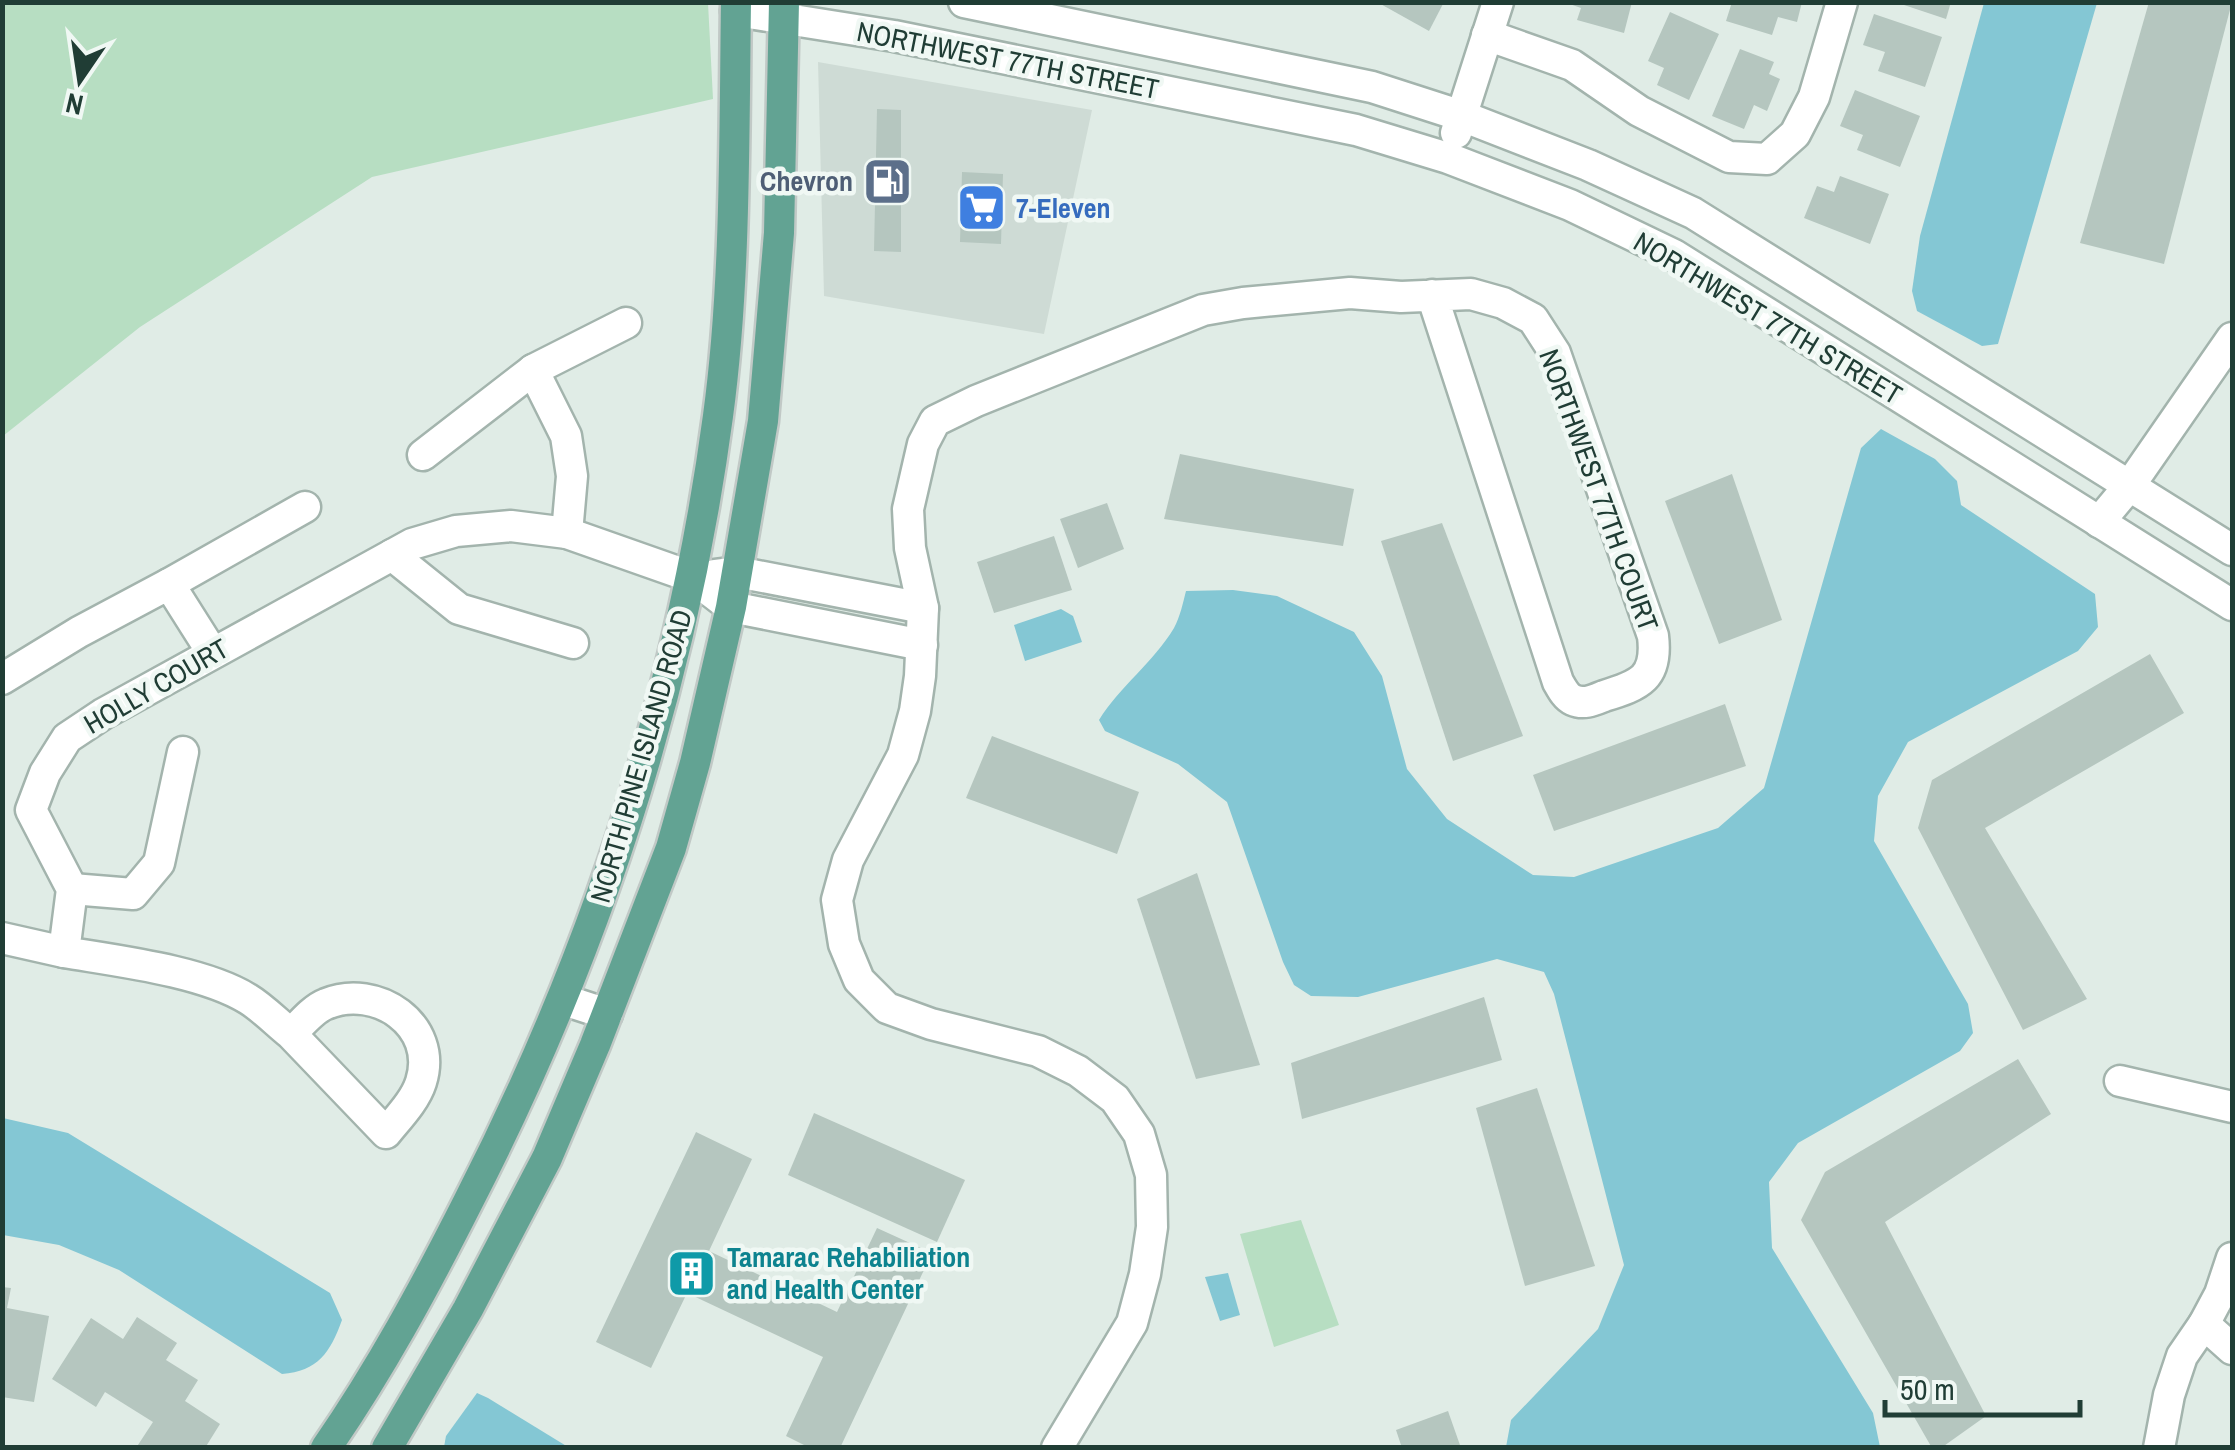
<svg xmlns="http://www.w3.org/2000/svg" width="2235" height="1450" font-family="'Archivo Narrow',sans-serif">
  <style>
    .built { fill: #cedbd5 }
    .green { fill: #b7dec2 }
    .water { fill: #84c7d4 }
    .building { fill: #b5c6bf }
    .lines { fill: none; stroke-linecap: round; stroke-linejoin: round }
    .minor-casing { stroke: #a3b4ad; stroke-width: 35 }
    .major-casing { stroke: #c1c9c6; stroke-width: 35 }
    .minor { stroke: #fff; stroke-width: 30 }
    .major { stroke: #62a393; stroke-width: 30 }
    .labels { text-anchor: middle; stroke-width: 9; stroke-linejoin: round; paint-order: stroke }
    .street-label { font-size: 28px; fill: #203d35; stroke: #f0f8f4 }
    .service-label { font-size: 28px; font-weight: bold; fill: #4e5e75; stroke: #f0f8f4; text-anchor: end }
    .shop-label { font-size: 28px; font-weight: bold; fill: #366cbe; stroke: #f0f8f4; text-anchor: start }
    .culture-label { font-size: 28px; font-weight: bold; fill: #0d838f; stroke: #f0f8f4; text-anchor: start }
  </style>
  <rect width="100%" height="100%" fill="#e0ece6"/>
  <path class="built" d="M818,62L1092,110L1044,334L824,296Z"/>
  <g class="green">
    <path d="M3,2L708,3L713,99L372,177L140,327L3,436Z"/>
    <path d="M1301,1220L1339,1325L1274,1347L1240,1234Z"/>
  </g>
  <g class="water">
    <path d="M1984,3H2097L1998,344L1982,346L1917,311L1912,291L1920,236Z"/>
    <path d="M1881,429L1935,459L1957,481L1961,505L2095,594L2098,627L2078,651L1908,742L1878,796L1874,841L1968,1004L1973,1033L1960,1051L1798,1143L1769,1182L1772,1248L1873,1413L1880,1447H1506L1511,1420L1598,1329L1624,1265L1554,994L1544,972L1497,959L1358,997L1311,996L1294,985L1283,962L1227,802L1178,764L1105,731L1099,720C1120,686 1153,663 1174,628C1180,617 1183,603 1186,591L1233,590L1277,596L1354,632L1382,676L1407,769L1447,819L1533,875L1574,877L1718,828L1764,788L1861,448Z"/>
    <path d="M1061,609L1073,616L1082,642L1025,661L1014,625Z"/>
    <path d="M3,1118L68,1133L330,1293L342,1320C330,1353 318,1371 282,1374L119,1270L59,1245L3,1235Z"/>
    <path d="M1228,1273L1240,1315L1220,1321L1205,1277Z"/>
    <path d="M477,1393L488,1398L568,1447H444L446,1436Z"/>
  </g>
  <g class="building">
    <path d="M1377,2H1444L1429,31Z"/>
    <path d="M1564,2H1632L1624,33L1577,20L1581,8Z"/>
    <path d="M1732,2H1802L1797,22L1778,17L1772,35L1726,21Z"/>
    <path d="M1895,2H1951L1946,19Z"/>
    <path d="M2149,2H2232L2164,264L2080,243Z"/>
    <path d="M1670,12L1719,34L1689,100L1657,85L1664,68L1648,61Z"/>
    <path d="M1874,14L1942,37L1925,87L1878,71L1885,52L1863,45Z"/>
    <path d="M1740,49L1774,62L1769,74L1780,79L1767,111L1754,105L1744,129L1712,116Z"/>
    <path d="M1855,90L1920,116L1900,167L1857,150L1863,135L1840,126Z"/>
    <path d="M877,109L901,110V252L874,251Z"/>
    <path d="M962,172L1003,174L1001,244L960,242Z"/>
    <path d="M1840,176L1889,194L1870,244L1804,218L1817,186L1834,192Z"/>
    <path d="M1180,454L1354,489L1343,546L1164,519Z"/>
    <path d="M1732,474L1782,620L1719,644L1665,501Z"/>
    <path d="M1107,503L1124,549L1078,568L1060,519Z"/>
    <path d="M1442,523L1523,736L1453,761L1381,541Z"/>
    <path d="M1054,536L1072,590L994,613L977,562Z"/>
    <path d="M2150,654L2184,713L1985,828L2087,999L2023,1030L1918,828L1932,780Z"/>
    <path d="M1725,704L1746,766L1554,831L1533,775Z"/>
    <path d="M992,736L1139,792L1117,854L966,798Z"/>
    <path d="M1197,873L1260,1065L1196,1079L1137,899Z"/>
    <path d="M1484,997L1502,1060L1302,1119L1291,1063Z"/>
    <path d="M2018,1059L2051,1114L1885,1222L1986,1416L1941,1448H1932L1801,1220L1825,1172Z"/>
    <path d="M1537,1088L1595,1266L1525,1286L1476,1108Z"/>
    <path d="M814,1113L965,1180L937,1242L788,1175Z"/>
    <path d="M696,1132L752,1159L709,1251L837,1312L877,1228L932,1253L840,1448H810L786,1436L823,1357L687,1293L651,1368L596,1342Z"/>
    <path d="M2,1287L11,1288L7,1308L49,1316L34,1402L2,1397Z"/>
    <path d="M137,1317L177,1343L166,1360L198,1380L185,1401L220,1424L205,1448H136L153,1422L105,1392L96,1407L52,1379L91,1318L123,1339Z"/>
    <path d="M1448,1411L1461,1448H1402L1396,1430Z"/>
  </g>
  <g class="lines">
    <defs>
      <g id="minor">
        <path d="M964,2L1372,87L1462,116L1588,165L1693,213L2232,550"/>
        <path d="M736,11L894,36L1356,130L1448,158L1570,205L1674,255L2232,605"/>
        <path d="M1487,35L1572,65L1639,111L1729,157L1767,159L1795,134L1814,97L1842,2"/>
        <path d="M1456,133L1498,2"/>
        <path d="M533,370L626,323"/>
        <path d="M423,455L533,370L566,436L572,476L567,533"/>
        <path d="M2099,522L2130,485L2232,338"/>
        <path d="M392,555L459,609L573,643"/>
        <path d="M714,575L737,572L923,608"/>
        <path d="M169,584L305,507"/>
        <path d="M2,679L79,632L169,584L212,652"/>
        <path d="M72,889L133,894L159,863L183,752"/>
        <path d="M2,938L64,952"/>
        <path d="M564,1000L607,1014"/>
        <path d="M291,1034L386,1133C398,1118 415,1101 421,1082C439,1025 376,983 326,1004C313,1009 301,1024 291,1034C277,1023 263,1008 248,999C203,971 117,961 64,952L72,889L31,810L45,773L67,738L103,714L412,544L456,531L511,526L567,533L692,577L731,607L922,645"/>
        <path d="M2120,1081L2232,1107"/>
        <path d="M2204,1324L2232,1349"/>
        <path d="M1057,1448L1132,1323L1145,1274L1152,1227L1151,1175L1139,1134L1115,1099L1078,1071L1038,1051L931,1024L887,1008L859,980L844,944L837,900L848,860L903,755L915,711L920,676L923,608L910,548L908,509L923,444L935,421L976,401L1203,310L1243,303L1350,293L1401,297L1471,294L1503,303L1533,319L1555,353L1653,636C1658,678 1640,685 1604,696C1594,700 1584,705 1573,700C1566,697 1562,689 1558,682L1432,295"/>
        <path d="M2159,1448L2169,1395L2182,1356L2204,1324L2220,1294L2232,1258"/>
      </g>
      <g id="major">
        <path d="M326,1448C380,1370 425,1287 468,1202C595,955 681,692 718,416C736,284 734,137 736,2"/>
        <path d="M387,1448L468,1309L547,1158L595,1045L671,848L695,763L731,607L763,421L779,233L784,2"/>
      </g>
    </defs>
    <use href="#minor" class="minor-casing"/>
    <use href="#major" class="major-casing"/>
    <use href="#minor" class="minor"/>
    <use href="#major" class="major"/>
  </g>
  <defs>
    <symbol id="fuel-square" viewBox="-11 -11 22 22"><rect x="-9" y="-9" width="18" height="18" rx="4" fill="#5c6f8a" stroke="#f0f8f4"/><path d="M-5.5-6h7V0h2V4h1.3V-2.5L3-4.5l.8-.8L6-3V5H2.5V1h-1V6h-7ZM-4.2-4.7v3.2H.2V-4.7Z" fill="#fff"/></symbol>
    <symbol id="supermarket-square" viewBox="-11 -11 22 22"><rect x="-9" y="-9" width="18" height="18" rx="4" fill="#3f7fe0" stroke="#f0f8f4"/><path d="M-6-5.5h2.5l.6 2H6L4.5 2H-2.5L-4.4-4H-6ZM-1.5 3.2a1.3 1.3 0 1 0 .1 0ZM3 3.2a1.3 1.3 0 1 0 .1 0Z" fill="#fff"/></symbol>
    <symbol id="building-square" viewBox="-11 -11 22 22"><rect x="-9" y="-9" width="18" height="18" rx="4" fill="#0f9aa8" stroke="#f0f8f4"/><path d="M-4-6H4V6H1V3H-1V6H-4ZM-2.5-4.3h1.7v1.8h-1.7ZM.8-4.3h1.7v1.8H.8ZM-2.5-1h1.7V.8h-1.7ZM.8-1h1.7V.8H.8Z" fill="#fff"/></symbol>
  </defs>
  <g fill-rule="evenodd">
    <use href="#fuel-square" x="860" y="154" width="55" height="55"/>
    <use href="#supermarket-square" x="954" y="180" width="55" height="55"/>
    <use href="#building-square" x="664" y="1246" width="55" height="55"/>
  </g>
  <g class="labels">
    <g class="street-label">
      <text transform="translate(1008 60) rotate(11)" y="10">NORTHWEST 77TH STREET</text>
      <text transform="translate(1768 318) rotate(31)" y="10">NORTHWEST 77TH STREET</text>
      <text transform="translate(1599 490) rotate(70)" y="10">NORTHWEST 77TH COURT</text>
      <text transform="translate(156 686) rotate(-30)" y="10">HOLLY COURT</text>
      <text transform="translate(641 756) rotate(-74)" y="10">NORTH PINE ISLAND ROAD</text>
    </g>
    <g class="service-label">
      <text x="853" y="191">Chevron</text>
    </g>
    <g class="shop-label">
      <text x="1016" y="218">7-Eleven</text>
    </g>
    <g class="culture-label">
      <text x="727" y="1267">Tamarac Rehabiliation<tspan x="727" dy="32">and Health Center</tspan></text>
    </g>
  </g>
  <rect width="2235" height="1450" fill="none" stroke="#203d35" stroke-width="10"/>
  <g transform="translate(80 80) rotate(193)" stroke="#f0f8f4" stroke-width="8" paint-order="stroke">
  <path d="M0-8L18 38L0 25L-18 38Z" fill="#203d35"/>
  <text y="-15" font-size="28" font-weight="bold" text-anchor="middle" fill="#203d35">N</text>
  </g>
  <path d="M1885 1400v15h195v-15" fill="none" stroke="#203d35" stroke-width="5"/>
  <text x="1900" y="1400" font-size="30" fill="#203d35" stroke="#f0f8f4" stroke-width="8" paint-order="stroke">50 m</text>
</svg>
